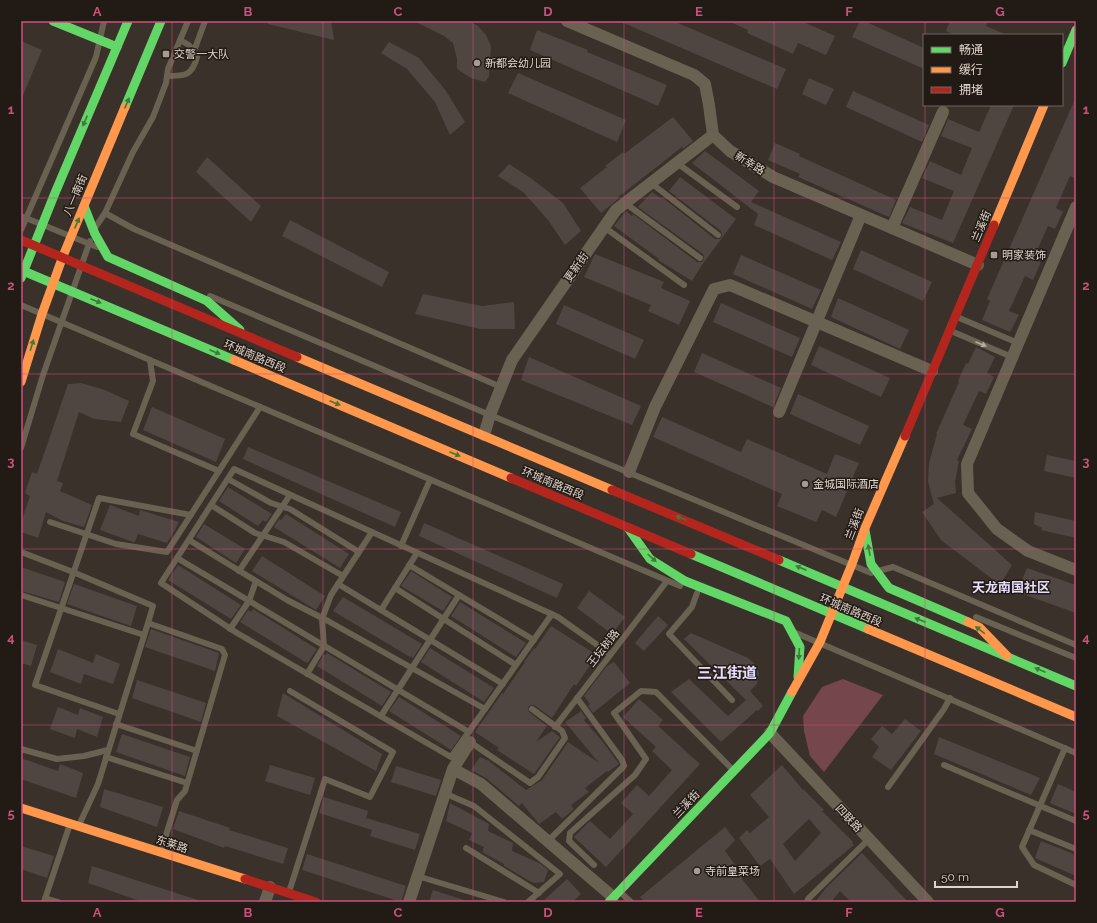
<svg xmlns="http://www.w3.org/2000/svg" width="1097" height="923" font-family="Raleway,'Noto Sans SC',sans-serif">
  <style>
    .green { fill: #76464d }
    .building { fill: #4f4642; fill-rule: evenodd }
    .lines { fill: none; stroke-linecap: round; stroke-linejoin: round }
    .lane { stroke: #696152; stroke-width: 6 }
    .street { stroke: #696152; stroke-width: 12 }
    .fast { stroke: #63d668; stroke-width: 9 }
    .slow { stroke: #ff974d; stroke-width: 9 }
    .jam { stroke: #b3261e; stroke-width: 9 }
    .oneway { fill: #42783e }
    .oneway2 { fill: #b6aca2 }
    .grid { fill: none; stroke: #cb517d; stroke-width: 1; stroke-opacity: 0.55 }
    .poi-dot { fill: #a69c94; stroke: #221a14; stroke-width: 1.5 }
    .labels { text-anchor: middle; stroke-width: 3; stroke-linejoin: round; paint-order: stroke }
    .poi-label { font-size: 11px; fill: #e0d5cd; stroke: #221a14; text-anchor: start }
    .street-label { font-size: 11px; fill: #e0d5cd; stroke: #221a14 }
    .quarter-label { font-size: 13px; font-weight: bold; fill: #e6defb; stroke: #221a14 }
    .district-label { font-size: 15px; font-weight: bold; fill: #e6defb; stroke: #221a14 }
    .neatline { fill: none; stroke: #cb517d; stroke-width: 1.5 }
    .grid-label { font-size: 13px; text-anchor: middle; font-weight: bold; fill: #cb517d }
  </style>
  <rect width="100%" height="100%" fill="#3a312a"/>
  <path class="green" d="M843,679L883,695L824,772L810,756L804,731L803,716L822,687Z"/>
  <g class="building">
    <path d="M268,21H331L334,40L268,24Z"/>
    <path d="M414,21H468L478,26L486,35L491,46L489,76L485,82L471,78L460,71L457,68V59L453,43L444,36Z"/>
    <path d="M619,21H673L786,69L777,89Z"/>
    <path d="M728,21H801L835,36L826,55L798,43L793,54L747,33L748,30Z"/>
    <path d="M860,21H864L924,48V69L852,37Z"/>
    <path d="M950,21H988L986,26L1007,35H954L946,31Z"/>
    <path d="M537,30L588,50L587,52L667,85L658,106L530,50Z"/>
    <path d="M21,41L42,50L21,100Z"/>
    <path d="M389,42L419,58L446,91L465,122L450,135L435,102L407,69L381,53Z"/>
    <path d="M518,73L626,120L617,142L508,93Z"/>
    <path d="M809,78L834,89L826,105L802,94Z"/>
    <path d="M853,91L929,125L922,142L846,107Z"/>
    <path d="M1076,97V179L1070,176L1056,208L1063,212L1055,229L1048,226L1033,259L1041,262L1033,280L1025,276L1009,311L1019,315L1010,332L982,320L990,301L987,299Z"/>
    <path d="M991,105H1014L953,243L902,223L910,207L942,220L954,191L922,178L930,161L961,175L972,148L941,136L948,119L979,132Z"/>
    <path d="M673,117L693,141L683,149L682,147L617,198L618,199L601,213L580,188L607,167L605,166L623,152L624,154Z"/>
    <path d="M775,143L800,154L799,156L896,200L889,217L798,177L800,174L768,160Z"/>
    <path d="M705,151L759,191L751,202L841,242L832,260L754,225L758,214L692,163Z"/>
    <path d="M207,157L261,206L251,222L196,172Z"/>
    <path d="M509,164L532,179L563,203L581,231L565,245L548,220L523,192L498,176Z"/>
    <path d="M680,177L736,219L702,265L692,281L658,260L659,259L614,226L626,211L632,216L633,214L697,262H702L704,258L703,254L638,207L652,192L662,199L663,198L715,239H720L722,235L721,231L669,191Z"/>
    <path d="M290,220L389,272L382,287L282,236Z"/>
    <path d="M861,250L932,282L923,301L853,269Z"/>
    <path d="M595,254L664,282L661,288L690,301L679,325L648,311L651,305L584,277Z"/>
    <path d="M741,255L821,290L812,309L733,274Z"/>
    <path d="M423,294L482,306L514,302L515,329H480L415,314Z"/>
    <path d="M838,298L909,330L900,349L831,317Z"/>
    <path d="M721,303L800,338L792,357L713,322Z"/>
    <path d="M564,305L644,340L635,359L556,324Z"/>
    <path d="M819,346L890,378L881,397L811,365Z"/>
    <path d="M976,347L995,357L987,373L994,377L986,394L979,391L963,425L972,429L957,460L959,461L955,482L956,493L937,498L1012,565L1000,585L941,540L922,512L934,504L928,482L929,463L937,434H936L959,382L958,381L966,363L968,364Z"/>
    <path d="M702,353L781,388L773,407L694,372Z"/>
    <path d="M529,357L641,406L632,425L521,380Z"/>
    <path d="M81,383L105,390L129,401L121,422L94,419L79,412L57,481L63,483L60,491L92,505L84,527L63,521L46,512L38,538L21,532V523L30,496L25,493L32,472L37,474L68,384Z"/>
    <path d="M798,394L869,426L860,445L790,414Z"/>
    <path d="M152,407L225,439L216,462L143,430Z"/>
    <path d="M662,417L741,452L747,439L827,474L835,454L859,463L836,517L822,510L816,522L777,506L782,494L653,437Z"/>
    <path d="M248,447L401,512L395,527L243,459Z"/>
    <path d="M1047,455L1076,461V478L1044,471Z"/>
    <path d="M228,487L272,514L266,522L263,520L258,526L219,501Z"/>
    <path d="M110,505L139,516L140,510L179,522L175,530L167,543L138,534L135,542H133L100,530Z"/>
    <path d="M1035,512L1076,521V538L1041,530L1042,528L1034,524Z"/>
    <path d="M286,514L349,554L340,568L274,527L279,519L281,520Z"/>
    <path d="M424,523L563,584L557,598L419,536Z"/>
    <path d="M204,524L245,549L236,563L196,537Z"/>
    <path d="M262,556L325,596L316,610L252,571Z"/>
    <path d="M178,565L241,605L231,619L168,580Z"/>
    <path d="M21,567L65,582L59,602L21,591Z"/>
    <path d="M1027,568L1076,585V613L1017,592Z"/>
    <path d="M411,571L452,597L443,611L401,586Z"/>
    <path d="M74,584L137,606L131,626L67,604Z"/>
    <path d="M589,591L625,617L612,634L577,608Z"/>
    <path d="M343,597L422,644L413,658L411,656L410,657L333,611Z"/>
    <path d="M460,602L526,643L516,657L451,616Z"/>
    <path d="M253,609L317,649L309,661L307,663L240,622L248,610L251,612Z"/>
    <path d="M658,616L668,625L644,651L635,643Z"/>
    <path d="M551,626L597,655L576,686L574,684L552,718L534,705H531L528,707L529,712L547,726L536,742L552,731L560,737L534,774L497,750L499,748L475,732L502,693L503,694L525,662H524L534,648L535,649Z"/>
    <path d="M151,629L219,653L215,671L145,647Z"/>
    <path d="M691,633L748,658L755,664L759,673L757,684L750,691L763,706L758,711L757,710L721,742L671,692L689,679L728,716L746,700L684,639Z"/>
    <path d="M21,640L37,645L31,666L21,663Z"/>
    <path d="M430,648L494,688L484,702L421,662Z"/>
    <path d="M58,649L93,663L96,654L120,664L113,684L84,674L81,684L50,672Z"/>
    <path d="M327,653L391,692L382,706L317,666L324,654L326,655Z"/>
    <path d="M614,662L630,683L593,713L588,706L590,704L584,696L607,666Z"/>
    <path d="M137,680L206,703L201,722L132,698Z"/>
    <path d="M283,693L382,754L376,771L277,716Z"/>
    <path d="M399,697L461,736L451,750L389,711Z"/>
    <path d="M639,699L663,720L658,726L700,764L606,867L574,837L590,821L610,839L633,814L621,803L637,785L649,796L672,770L652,751L656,747L623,717Z"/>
    <path d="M58,707L78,715L80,708L103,717L97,737L77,729L75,738L50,729Z"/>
    <path d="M581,711L586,718L584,720L603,742L619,764L608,772L607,771L585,788L589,792L571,805L574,809L562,819L556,812L539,824L522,803L519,806L486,778L471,770L480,757L489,761L526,790L542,780L568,742L599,763L565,722Z"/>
    <path d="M905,719L921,731L891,770L872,757L879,747L871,739L882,726L892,734Z"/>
    <path d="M122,734L190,757L185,776L116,752Z"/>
    <path d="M939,737L1040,778L1031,795L934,754Z"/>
    <path d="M21,758L58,771L60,764L83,773L76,798L21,779Z"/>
    <path d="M270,765L315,778L310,795L265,781Z"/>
    <path d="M782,765L803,790V789L824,810L822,811L853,842L852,843L854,845L794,894L770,859L760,866L739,838L747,830L750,833L769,817L750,795ZM809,819L821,833L795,861L783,844Z"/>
    <path d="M396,766L441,780L436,796L391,782Z"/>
    <path d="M1058,784L1076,792V814L1050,803Z"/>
    <path d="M104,789L163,807L157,827L100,807Z"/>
    <path d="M324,797L368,811L366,818L420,834L415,850L370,836L372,830L319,813Z"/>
    <path d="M450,803L489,824L488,831L513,843L512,851L541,864L548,870L544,882L533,883L504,866V864L482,852L484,847L469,840L472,833L446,821Z"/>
    <path d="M179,811L230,828L229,830L288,848L283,864L225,846L224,848L173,829Z"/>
    <path d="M725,827L735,840L725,851L744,877L742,879L760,902H645L640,897Z"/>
    <path d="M1041,841L1076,855V876L1035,858Z"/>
    <path d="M21,846L54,856L47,878L21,869Z"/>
    <path d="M862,853L908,902H851L840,891L831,902H815L826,888Z"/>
    <path d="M307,854L406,886L401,902L302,870Z"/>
    <path d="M92,866L198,900V902H143L88,883Z"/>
    <path d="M567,879L581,894L572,902H542Z"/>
    <path d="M433,890L464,900V902H429Z"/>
  </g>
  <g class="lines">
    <g class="lane">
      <path d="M194,51L205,21"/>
      <path d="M167,76C185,76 192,76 197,57L189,45L180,40"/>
      <path d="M677,163L737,207"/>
      <path d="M651,183L718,235"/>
      <path d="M625,203L700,258"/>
      <path d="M105,213L134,229L501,387"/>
      <path d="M21,216L97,247"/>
      <path d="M604,227L684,285"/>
      <path d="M95,228L105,213L133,152L153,117L166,83L168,69L188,21"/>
      <path d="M21,230L96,57L104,21"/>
      <path d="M210,296L490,415L871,573"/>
      <path d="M21,305L680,586"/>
      <path d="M957,317L1018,343"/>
      <path d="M951,331L1012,357"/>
      <path d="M150,360L153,381L133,434L219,471"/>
      <path d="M21,448L43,375L90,241"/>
      <path d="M228,479L271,503L290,509L359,552"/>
      <path d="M211,505L255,533L284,542L343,576"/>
      <path d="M50,522L116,544L167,552L260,407"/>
      <path d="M189,540L287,600L328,621L485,709"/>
      <path d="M401,546L430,480"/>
      <path d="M21,552L73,572L153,606L148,623"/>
      <path d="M177,558L469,732"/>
      <path d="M409,565L534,640"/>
      <path d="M239,571L290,495"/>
      <path d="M878,571L893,567L1076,645"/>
      <path d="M338,584L503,684"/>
      <path d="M395,588L516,665"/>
      <path d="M697,593L692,607L669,634L732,700"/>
      <path d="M21,595L144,635"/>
      <path d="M381,610L417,553"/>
      <path d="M552,614L451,757L237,633L161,583L234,469L558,617L610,654"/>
      <path d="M976,617L1076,658"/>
      <path d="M230,629L249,601L256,581"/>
      <path d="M796,633L1076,753"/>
      <path d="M307,674L324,646L322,619L331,595L372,532"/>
      <path d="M119,714L35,685L99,498L191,515"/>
      <path d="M381,716L459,595"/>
      <path d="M116,724L197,751"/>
      <path d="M555,727L667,581"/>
      <path d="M470,742L530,783L538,777L565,738L562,731L532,709"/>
      <path d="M1065,748L1022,847L1034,865L1076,885"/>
      <path d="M21,749L57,759L84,756L108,750"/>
      <path d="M106,757L187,783"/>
      <path d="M944,765L1076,821"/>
      <path d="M888,787L944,709L950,698"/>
      <path d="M444,793L474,806L560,874L528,902"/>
      <path d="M79,825L98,784L148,623L222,649L225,655L185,791L177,800L161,851"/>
      <path d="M1029,830L1076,849"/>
      <path d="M548,841L624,766L622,760L577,698"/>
      <path d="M466,848L539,893"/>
      <path d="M594,865L569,841L570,833L635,775L646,759L614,713L641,691L656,692L733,770"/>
      <path d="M417,876L504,902"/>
      <path d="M289,892L325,779L370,797L393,752L290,691"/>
      <path d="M620,892L631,902"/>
      <path d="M45,898L58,902"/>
      <path d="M44,902L70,824"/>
      <path d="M807,902L808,899L869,839"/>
    </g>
    <g class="street">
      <path d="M567,21L694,75L705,84L709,105L713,135L730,151L773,177L978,265"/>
      <path d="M1076,207L967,464L968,493L997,529L1028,551L1076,570"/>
      <path d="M892,228L943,112"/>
      <path d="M779,412L861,215"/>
      <path d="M484,435L490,415L512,360L616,210L713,135"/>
      <path d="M629,472L655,407L714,289L730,285L932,371"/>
      <path d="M770,733L928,902"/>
      <path d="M453,769L481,784L613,897"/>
      <path d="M265,902L270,887"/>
      <path d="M409,902L453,769L470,742"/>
    </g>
    <g class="fast">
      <path d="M53,21L117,47"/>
      <path d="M1062,63L1076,30"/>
      <path d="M125,107L161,21"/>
      <path d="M84,206L95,234L108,257L207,301L240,330"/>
      <path d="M21,270L234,360"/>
      <path d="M21,278L55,193L128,21"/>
      <path d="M628,528L650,559L685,581L786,621L800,647L798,677"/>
      <path d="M865,530L871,564L889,588L968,622"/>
      <path d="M691,554L868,629"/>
      <path d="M779,560L1076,686"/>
      <path d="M609,902L770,733L792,692"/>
    </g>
    <g class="slow">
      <path d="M994,225L1044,105"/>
      <path d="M297,357L612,490"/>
      <path d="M234,360L511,478"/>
      <path d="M21,382L42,314L63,256L125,107"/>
      <path d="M968,622L979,627L1007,656"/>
      <path d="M868,629L1076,717"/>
      <path d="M792,692L820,642L852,564L865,528L905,436"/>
      <path d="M21,808L245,879"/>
    </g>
    <g class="jam">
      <path d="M21,240L297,357"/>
      <path d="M905,436L994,225"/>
      <path d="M511,478L691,554"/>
      <path d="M612,490L779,560"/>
      <path d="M245,879L316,902"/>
    </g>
  </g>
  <defs><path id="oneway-solid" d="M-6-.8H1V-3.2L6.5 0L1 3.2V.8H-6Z"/></defs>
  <g class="oneway">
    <use href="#oneway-solid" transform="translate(127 103) rotate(-67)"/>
    <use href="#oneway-solid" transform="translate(85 121) rotate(113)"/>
    <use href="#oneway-solid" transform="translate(77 223) rotate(-67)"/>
    <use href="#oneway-solid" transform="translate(96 301) rotate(23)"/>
    <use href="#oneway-solid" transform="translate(32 345) rotate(-73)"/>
    <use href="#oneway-solid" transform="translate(215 352) rotate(23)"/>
    <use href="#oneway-solid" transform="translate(335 403) rotate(23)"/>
    <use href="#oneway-solid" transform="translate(455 454) rotate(23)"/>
    <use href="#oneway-solid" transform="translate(681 518) rotate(-157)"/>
    <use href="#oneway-solid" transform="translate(869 550) rotate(-100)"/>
    <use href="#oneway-solid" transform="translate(652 558) rotate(42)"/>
    <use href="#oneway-solid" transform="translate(801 568) rotate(-157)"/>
    <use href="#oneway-solid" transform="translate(920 620) rotate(-157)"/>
    <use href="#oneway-solid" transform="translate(980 630) rotate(-143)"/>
    <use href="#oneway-solid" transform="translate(799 654) rotate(94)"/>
    <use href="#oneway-solid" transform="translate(1040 670) rotate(-157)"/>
  </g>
  <use class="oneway2" href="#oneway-solid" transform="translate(981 344) rotate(23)"/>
  <path class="grid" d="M172,21V902M323,21V902M473,21V902M624,21V902M774,21V902M925,21V35M925,105V902M21,198H1076M21,374H1076M21,549H1076M21,725H1076"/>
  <g class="poi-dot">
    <rect x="162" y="50" width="8" height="8" rx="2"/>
    <circle cx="477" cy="63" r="4"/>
    <rect x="990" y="251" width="8" height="8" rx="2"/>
    <circle cx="805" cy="484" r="4"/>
    <circle cx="697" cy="871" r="4"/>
  </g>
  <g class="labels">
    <g class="poi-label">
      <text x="174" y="58">交警一大队</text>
      <text x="485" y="67">新都会幼儿园</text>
      <text x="1002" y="259">明家装饰</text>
      <text x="813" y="488">金城国际酒店</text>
      <text x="705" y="875">寺前皇菜场</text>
    </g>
    <g class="street-label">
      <text transform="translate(750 163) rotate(32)" y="4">新幸路</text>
      <text transform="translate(75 195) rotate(-67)" y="4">八一南街</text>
      <text transform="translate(981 226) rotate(-67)" y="4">兰溪街</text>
      <text transform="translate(576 267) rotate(-55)" y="4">更新街</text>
      <text transform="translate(255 356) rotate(23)" y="4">环城南路西段</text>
      <text transform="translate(553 483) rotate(23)" y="4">环城南路西段</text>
      <text transform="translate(854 524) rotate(-69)" y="4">兰溪街</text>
      <text transform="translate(851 610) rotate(23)" y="4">环城南路西段</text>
      <text transform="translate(603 648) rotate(-52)" y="4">王坛树路</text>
      <text transform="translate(686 804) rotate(-46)" y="4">兰溪街</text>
      <text transform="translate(849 818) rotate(47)" y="4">四联路</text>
      <text transform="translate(172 844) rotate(18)" y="4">东莱路</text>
    </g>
    <g class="quarter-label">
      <text x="1011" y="592">天龙南国社区</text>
    </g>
    <g class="district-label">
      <text x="727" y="678">三江街道</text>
    </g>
  </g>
  <rect width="1097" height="923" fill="none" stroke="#221a14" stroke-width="44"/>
  <rect x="923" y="34" width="140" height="72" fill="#221a14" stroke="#6e655e"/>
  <rect x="931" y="47" width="20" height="6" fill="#63d668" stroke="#6e655e"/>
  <text x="959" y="54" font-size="12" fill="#e0d5cd">畅通</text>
  <rect x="931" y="67" width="20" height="6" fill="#ff974d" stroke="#6e655e"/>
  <text x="959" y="74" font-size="12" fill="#e0d5cd">缓行</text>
  <rect x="931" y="87" width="20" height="6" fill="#b3261e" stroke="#6e655e"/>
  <text x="959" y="94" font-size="12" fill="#e0d5cd">拥堵</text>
  <path d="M935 881v6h82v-6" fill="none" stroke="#e0d5cd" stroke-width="2"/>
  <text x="941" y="881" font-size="12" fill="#e0d5cd" stroke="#221a14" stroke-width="3" paint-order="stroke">50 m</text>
  <rect x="22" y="22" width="1053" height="879" class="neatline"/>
  <g class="grid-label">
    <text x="97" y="16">A</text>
    <text x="248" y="16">B</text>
    <text x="398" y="16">C</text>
    <text x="548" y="16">D</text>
    <text x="699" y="16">E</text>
    <text x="849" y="16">F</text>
    <text x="1000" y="16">G</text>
    <text x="11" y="114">1</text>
    <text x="1086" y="114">1</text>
    <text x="11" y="290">2</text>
    <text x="1086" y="290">2</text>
    <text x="11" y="466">3</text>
    <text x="1086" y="466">3</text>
    <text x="11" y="642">4</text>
    <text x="1086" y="642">4</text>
    <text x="11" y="818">5</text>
    <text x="1086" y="818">5</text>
    <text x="97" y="917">A</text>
    <text x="248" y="917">B</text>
    <text x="398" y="917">C</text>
    <text x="548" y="917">D</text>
    <text x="699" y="917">E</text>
    <text x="849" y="917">F</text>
    <text x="1000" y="917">G</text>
  </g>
</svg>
